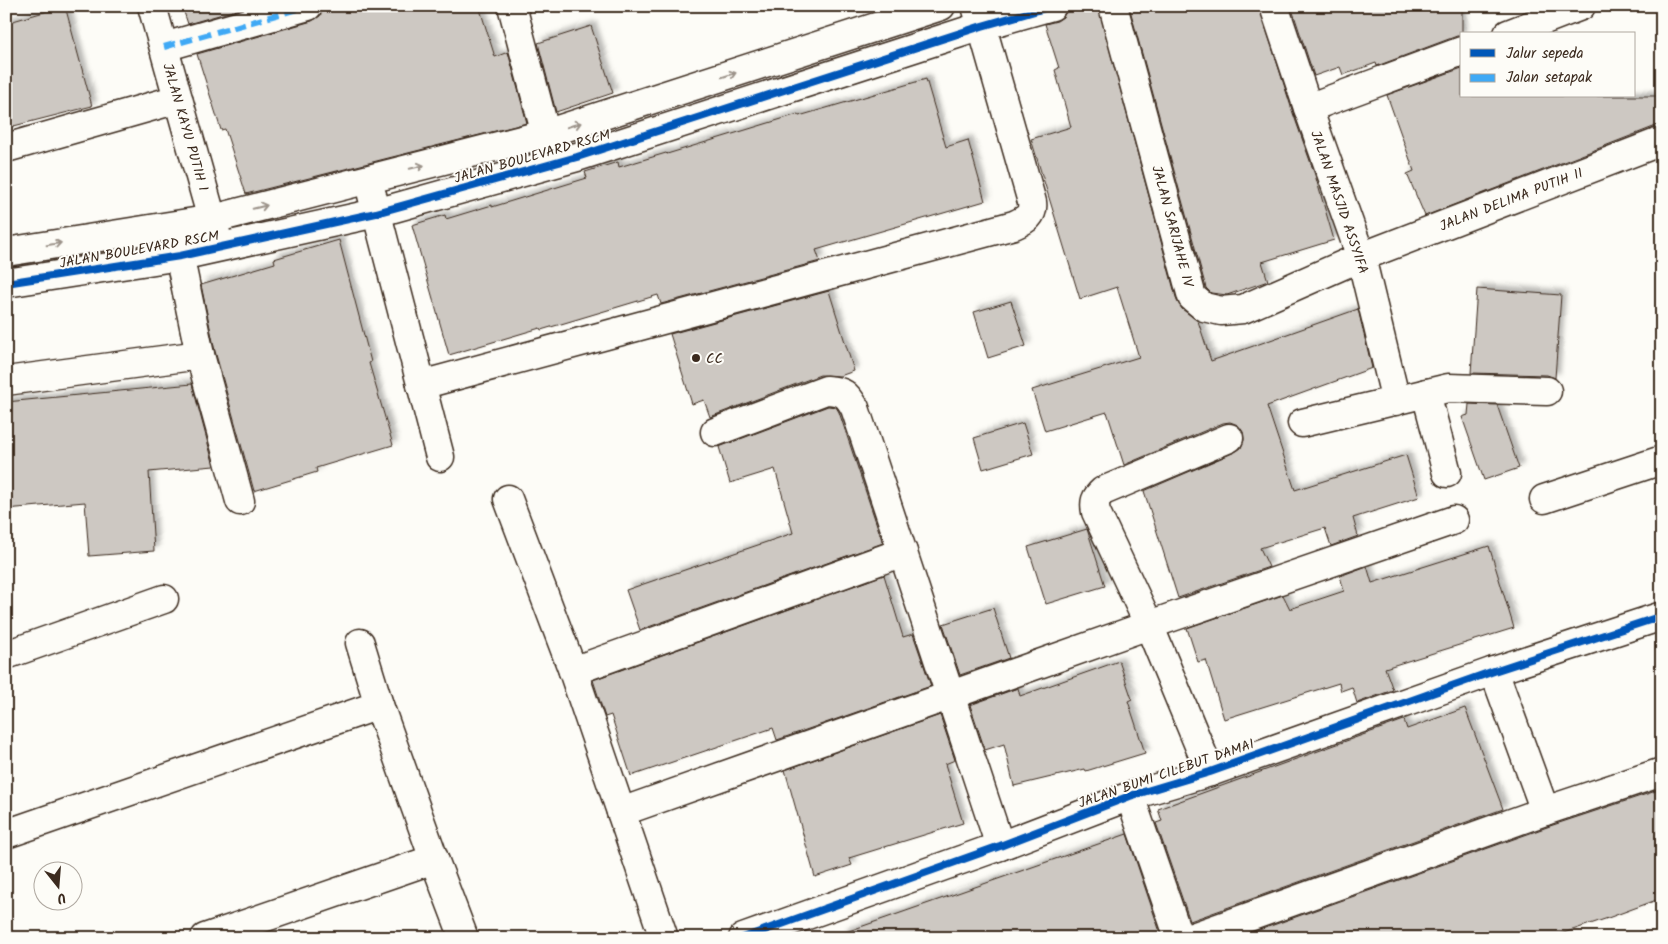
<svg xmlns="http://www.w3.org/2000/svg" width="1668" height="944" font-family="Kalam,sans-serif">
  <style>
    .building { fill: #cdc8c2; stroke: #3b2a1e; filter: url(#shadow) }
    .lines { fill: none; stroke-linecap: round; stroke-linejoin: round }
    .street-casing { stroke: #3b2a1e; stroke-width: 31 }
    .street { stroke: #fdfcf7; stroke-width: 28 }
    .quiet { stroke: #3fa9f5; stroke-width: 6; stroke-dasharray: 12 6; stroke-linecap: butt }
    .cycleway-casing { stroke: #fdfcf7; stroke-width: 11 }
    .cycleway { stroke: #0057b8; stroke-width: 8 }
    .oneway { stroke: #9c938a }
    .poi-dot { fill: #3b2a1e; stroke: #fdfcf7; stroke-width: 2 }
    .labels { text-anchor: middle; stroke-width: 4; stroke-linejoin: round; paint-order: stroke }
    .street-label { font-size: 14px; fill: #3b2a1e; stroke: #fdfcf7 }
    .poi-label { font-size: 14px; fill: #3b2a1e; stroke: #fdfcf7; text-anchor: start }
  </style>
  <defs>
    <filter id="shadow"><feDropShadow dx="4.5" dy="-4.5" stdDeviation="2.5" flood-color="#0004"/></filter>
  </defs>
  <rect width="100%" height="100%" fill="#fdfcf7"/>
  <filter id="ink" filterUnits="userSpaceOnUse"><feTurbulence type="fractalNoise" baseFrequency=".02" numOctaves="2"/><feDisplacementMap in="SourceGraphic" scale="10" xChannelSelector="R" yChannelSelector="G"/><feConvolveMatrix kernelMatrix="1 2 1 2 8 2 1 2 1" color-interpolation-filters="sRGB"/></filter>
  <g filter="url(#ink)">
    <g class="building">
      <path d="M65,6L92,106L6,128V23Z"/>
      <path d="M182,6H250L188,24Z"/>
      <path d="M323,6H479L495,57L508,52L527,123L246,194L225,129L221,130L197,54L312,21L320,16L323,10Z"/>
      <path d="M1084,6H1098L1177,301L1182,309L1198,321L1211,361L1358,309L1372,368L1267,406L1295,490L1406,455L1419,497L1353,518L1358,536L1331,546L1325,528L1260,548L1269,567L1178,598L1144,491L1235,452L1241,448L1244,440L1243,432L1238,425L1230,422L1223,423L1124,465L1107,412L1045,431L1032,390L1139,357L1117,287L1080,299L1031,139L1071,127L1055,70L1059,68L1045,24L1057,21L1063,17L1066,12Z"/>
      <path d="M1129,6H1259L1293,113L1315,175L1334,240L1262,262L1268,281L1227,295L1211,293L1206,288Z"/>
      <path d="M1291,6H1462V36H1457L1377,66L1376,63L1343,75L1340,67L1314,76Z"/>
      <path d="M591,26L613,93L556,112L538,43Z"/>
      <path d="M1462,68V96H1662V126H1656L1425,216L1407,174L1414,171L1387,95Z"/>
      <path d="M926,79L946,147L968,140L985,201L816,250L820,261L661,304L658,295L541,330L540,328L449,355L412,225L445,215L446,219L492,205V207L587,178L585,172L618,162L619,167L666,153L667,154L798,114L799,116Z"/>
      <path d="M339,240L371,362L369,363L393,445L316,468L317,472L254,491L215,351L201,285L275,263L274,259Z"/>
      <path d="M1477,289L1561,295L1555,378L1547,375L1471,373Z"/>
      <path d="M829,291L854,371L840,376L820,375L710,417L704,400L692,404L670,334Z"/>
      <path d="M1011,301L1026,346L988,358L974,312Z"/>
      <path d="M192,384L214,466L149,472L154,551L89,556L85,502L6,509V402Z"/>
      <path d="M1469,404L1497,405L1519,468L1484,480L1462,417L1468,415Z"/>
      <path d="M828,406L836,407L839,412L883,543L640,630L626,590L793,533L775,469L730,483L719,447Z"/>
      <path d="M1023,423L1033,454L983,469L974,438Z"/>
      <path d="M1087,529L1105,586L1046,604L1028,547Z"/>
      <path d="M1489,546L1514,628L1385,668L1393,690L1357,703L1352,687L1341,691L1339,683L1224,719L1206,660L1198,662L1187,628L1283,595L1290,609L1344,591L1340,576L1367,566L1372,583Z"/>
      <path d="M884,575L903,637L913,634L931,686L777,740L773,728L631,776L611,715L605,717L593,680Z"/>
      <path d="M993,608L1009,658L960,675L943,624Z"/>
      <path d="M1119,661L1132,699L1128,701L1145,753L1086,771L1085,769L1014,786L1004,744L985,750L970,705L1018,688L1020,696Z"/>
      <path d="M1465,708L1503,809L1190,921L1156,823L1162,821L1158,809L1404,720L1407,729Z"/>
      <path d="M940,715L955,760L945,764L963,823L849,858L852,865L815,877L785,770Z"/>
      <path d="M1662,789V898L1608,918L1549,938H1237L1550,826Z"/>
      <path d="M1127,834L1162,938H844L843,933Z"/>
    </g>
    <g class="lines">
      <defs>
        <g id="street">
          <path d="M152,6L217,237"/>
          <path d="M512,6L550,150"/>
          <path d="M1113,6L1192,297L1204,307L1221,311L1243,309L1361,257L1662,141"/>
          <path d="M1274,6L1308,108L1361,257L1396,401"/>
          <path d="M1508,34L1581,6"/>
          <path d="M164,47L308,6"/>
          <path d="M1308,108L1462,51"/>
          <path d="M6,148L178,99"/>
          <path d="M372,195L440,457"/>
          <path d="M176,240L200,355L240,501"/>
          <path d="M6,252L213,219L545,134L941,6"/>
          <path d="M6,283L180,256L376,213L577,157L982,26L1052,6"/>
          <path d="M6,381L200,355"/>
          <path d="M421,385L1014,225C1025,220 1034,216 1032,202L976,6"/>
          <path d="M1426,393L1447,473"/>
          <path d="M1302,423L1448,388L1547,391"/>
          <path d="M715,432L826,390C844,391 847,394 855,408L1000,846"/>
          <path d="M508,499L573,671L664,938"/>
          <path d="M1544,499L1662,460"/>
          <path d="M360,643L379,705L434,859L464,938"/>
          <path d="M6,655L164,599"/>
          <path d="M573,671L903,552"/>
          <path d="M1494,671L1545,811"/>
          <path d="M1210,772L1149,625L1096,512C1094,502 1095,498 1103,491L1229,438"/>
          <path d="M1130,796L1179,938"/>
          <path d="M621,812L1149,625L1454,520"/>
          <path d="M6,834L379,705"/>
          <path d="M205,938L434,859"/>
          <path d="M743,938L1000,846L1130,796L1210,772L1494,671L1662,616"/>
          <path d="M1190,938L1545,811L1662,772"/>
        </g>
      </defs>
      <use href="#street" class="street-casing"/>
      <use href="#street" class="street"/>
      <path class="quiet" d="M164,47L308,6"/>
      <defs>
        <g id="cycleway">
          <path d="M6,283L180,256L376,213L577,157L982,26L1052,6"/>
          <path d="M743,938L1000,846L1130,796L1210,772L1494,671L1662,616"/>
        </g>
      </defs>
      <use href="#cycleway" class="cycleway-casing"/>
      <use href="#cycleway" class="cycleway"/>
    </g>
    <defs><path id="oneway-shaft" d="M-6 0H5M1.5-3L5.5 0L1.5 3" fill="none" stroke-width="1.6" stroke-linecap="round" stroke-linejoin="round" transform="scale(1.25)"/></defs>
    <g class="oneway">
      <use href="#oneway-shaft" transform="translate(729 75) rotate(-18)"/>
      <use href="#oneway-shaft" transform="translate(574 125) rotate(-18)"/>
      <use href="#oneway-shaft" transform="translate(417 167) rotate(-14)"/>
      <use href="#oneway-shaft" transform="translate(260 207) rotate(-14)"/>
      <use href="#oneway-shaft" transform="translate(54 244) rotate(-9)"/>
    </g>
  </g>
  <circle class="poi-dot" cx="696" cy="358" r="5"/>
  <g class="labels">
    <g class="street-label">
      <text transform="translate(186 127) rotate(74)" y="5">JALAN KAYU PUTIH I</text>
      <text transform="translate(532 156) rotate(-16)" y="5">JALAN BOULEVARD RSCM</text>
      <text transform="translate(1511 199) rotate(-21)" y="5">JALAN DELIMA PUTIH II</text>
      <text transform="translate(1340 202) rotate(71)" y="5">JALAN MASJID ASSYIFA</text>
      <text transform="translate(1173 226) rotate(75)" y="5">JALAN SARIJAHE IV</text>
      <text transform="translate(139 249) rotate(-10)" y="5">JALAN BOULEVARD RSCM</text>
      <text transform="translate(1166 773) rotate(-19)" y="5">JALAN BUMI CILEBUT DAMAI</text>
    </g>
    <g class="poi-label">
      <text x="706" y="363">CC</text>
    </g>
  </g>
  <rect width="1668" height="944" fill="none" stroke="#fdfcf7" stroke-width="25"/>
  <rect x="12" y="12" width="1643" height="919" fill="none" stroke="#3b2a1e" stroke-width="2" filter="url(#ink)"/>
  <rect x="1460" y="32" width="175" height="65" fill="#fdfcf7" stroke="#afa8a0"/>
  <rect x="1470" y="49" width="25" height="8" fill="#0057b8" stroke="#afa8a0"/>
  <text x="1506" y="58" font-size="15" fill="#3b2a1e">Jalur sepeda</text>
  <rect x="1470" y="74" width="25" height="8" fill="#3fa9f5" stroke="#afa8a0"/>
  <text x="1506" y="82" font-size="15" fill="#3b2a1e">Jalan setapak</text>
  <g transform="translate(58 886) rotate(163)"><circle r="24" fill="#fdfcf7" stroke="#afa8a0"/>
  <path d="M0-4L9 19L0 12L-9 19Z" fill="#3b2a1e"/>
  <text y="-8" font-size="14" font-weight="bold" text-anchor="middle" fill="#3b2a1e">U</text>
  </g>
</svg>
